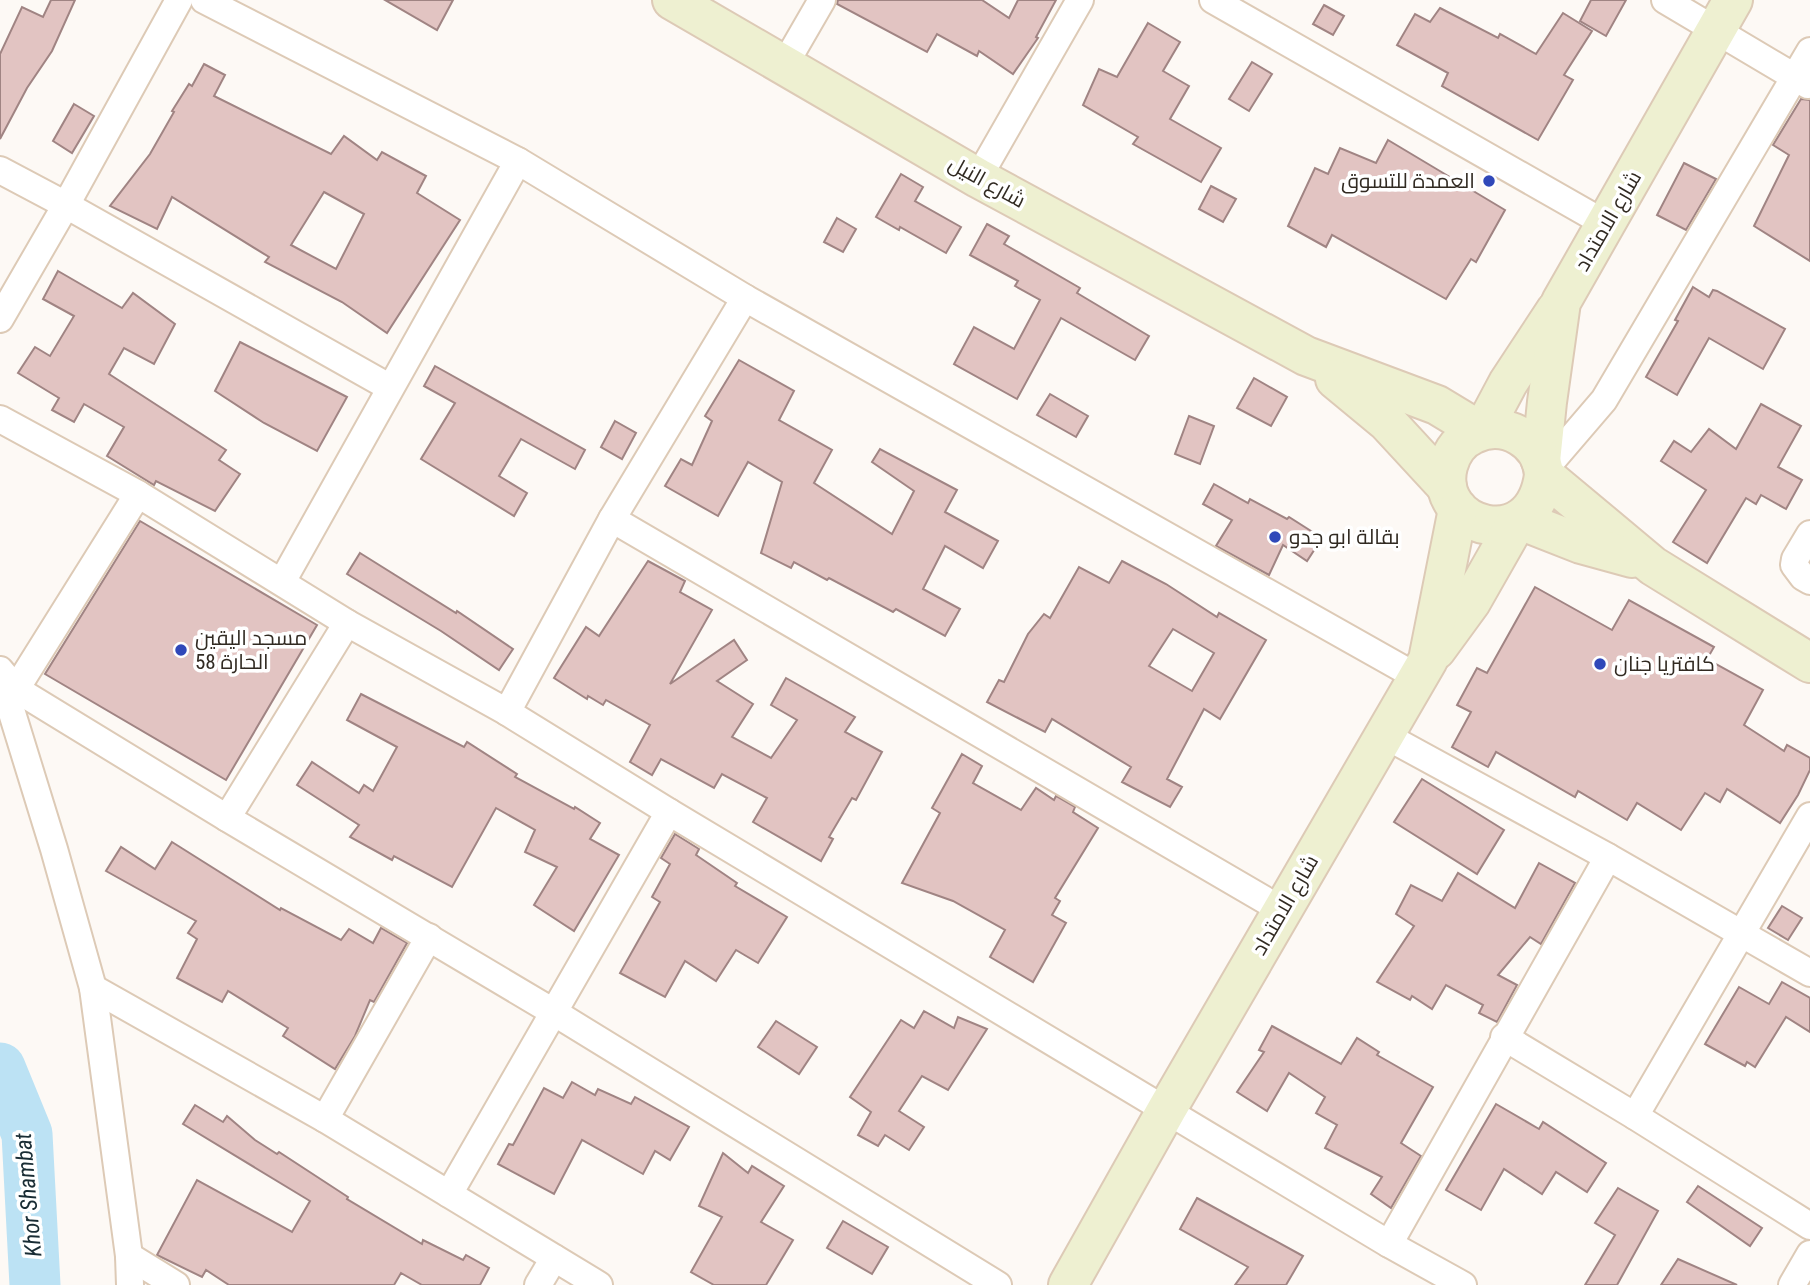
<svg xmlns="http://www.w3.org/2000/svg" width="1810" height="1285" font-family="'Roboto Condensed',Cairo,sans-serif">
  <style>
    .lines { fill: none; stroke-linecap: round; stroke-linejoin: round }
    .river { stroke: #bce2f4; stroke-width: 51 }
    .building { fill: #e2c4c2; stroke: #a08483; stroke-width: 2; fill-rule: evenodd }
    .street-casing { stroke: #ddcab6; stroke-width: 30 }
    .secondary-casing { stroke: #ddcab6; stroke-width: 42 }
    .street { stroke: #fff; stroke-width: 26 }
    .secondary { stroke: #eef0d1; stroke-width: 38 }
    .poi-dot { fill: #3048b9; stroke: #fff; stroke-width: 2.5 }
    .labels { text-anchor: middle; stroke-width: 7; stroke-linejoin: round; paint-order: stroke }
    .poi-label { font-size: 21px; fill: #312a22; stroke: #fff; text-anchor: start }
    .street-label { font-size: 21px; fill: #312a22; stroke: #fff }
    .water-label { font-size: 23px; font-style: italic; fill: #192c34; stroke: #fff }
  </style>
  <rect width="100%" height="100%" fill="#fdf9f5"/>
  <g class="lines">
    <path class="river" d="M0,1068L27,1134L35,1285"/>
  </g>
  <g class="building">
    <path d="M51,0H75L52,51L27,88L0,139V54L22,7L43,17Z"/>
    <path d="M385,0H453L437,30Z"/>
    <path d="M838,0H982L1009,18L1018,0H1056L1036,37L1038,38L1013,74L979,51L977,56L937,34L927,52L837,4Z"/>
    <path d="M1591,0H1626L1606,36L1580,21Z"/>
    <path d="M1324,5L1344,16L1333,35L1313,24Z"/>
    <path d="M1440,8L1498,38L1500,34L1536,54L1563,13L1592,31L1564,75L1573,80L1538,140L1442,86L1448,73L1397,45L1415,14L1430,22Z"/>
    <path d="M1148,23L1180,42L1163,71L1189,86L1170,119L1221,148L1201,182L1133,144L1138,137L1083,105L1099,69L1117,77Z"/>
    <path d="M1252,62L1272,74L1249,111L1229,99Z"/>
    <path d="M204,64L225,75L214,96L331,154L344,136L377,160L382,152L426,176L417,193L460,220L387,333L342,302L265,262L269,257L172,197L157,229L110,206L150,154L174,112L172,111L189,84L192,86ZM324,192L364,214L336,269L291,245Z"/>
    <path d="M1801,99L1810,100V261L1754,226L1789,155L1773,145Z"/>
    <path d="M74,104L94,116L72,153L53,141Z"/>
    <path d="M1388,140L1505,210L1476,262L1471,259L1446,299L1332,235L1326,247L1288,226L1315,168L1328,174L1340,148L1376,163Z"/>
    <path d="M1684,163L1716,179L1686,230L1657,215Z"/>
    <path d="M901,174L923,187L915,201L961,227L946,253L900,227L899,230L876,217Z"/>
    <path d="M1211,186L1236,199L1223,222L1199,209Z"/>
    <path d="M837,218L856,229L843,252L824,242Z"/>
    <path d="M987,224L1009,236L1004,244L1080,288L1077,293L1149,336L1135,360L1061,318L1017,399L954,364L974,327L1014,349L1040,300L1015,286L1018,281L970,255Z"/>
    <path d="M58,271L122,308L133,293L175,324L154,364L124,348L109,374L226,450L219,460L240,474L215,511L156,481L154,485L107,456L124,427L84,404L74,422L52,410L59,398L18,373L35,347L50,356L74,316L43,299Z"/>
    <path d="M1693,287L1709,297L1713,290L1717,291L1785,329L1763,369L1709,338L1677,395L1646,377L1678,321L1675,320Z"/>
    <path d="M240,342L347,397L317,451L264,423L215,391Z"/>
    <path d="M739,360L794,391L779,420L832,450L814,483L892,534L914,491L872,462L880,449L957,490L945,512L998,541L983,568L945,546L923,589L960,609L945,636L896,609L893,612L829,578L827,580L794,562L791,568L761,553L782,482L748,462L718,516L665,486L681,459L692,465L712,421L705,416Z"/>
    <path d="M435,366L585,450L575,469L521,439L499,476L527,493L514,516L421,459L455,403L424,386Z"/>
    <path d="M1254,378L1287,397L1271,426L1237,408Z"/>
    <path d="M1050,394L1088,416L1076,437L1037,415Z"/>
    <path d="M1761,404L1801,426L1778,467L1802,480L1786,509L1761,495L1756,504L1746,498L1707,563L1673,542L1706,490L1661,461L1674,441L1691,452L1709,429L1736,449Z"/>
    <path d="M1189,416L1214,426L1200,464L1175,454Z"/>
    <path d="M615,421L636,433L622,459L601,447Z"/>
    <path d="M1214,484L1248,503L1250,499L1287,519L1289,517L1322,538L1307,561L1283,545L1269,575L1216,546L1232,520L1203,504Z"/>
    <path d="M140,521L317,625L226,780L45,674Z"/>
    <path d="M360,553L456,613L457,611L513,649L499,670L441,631L347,574Z"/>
    <path d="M648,561L685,581L680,592L712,610L670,684L734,640L747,660L717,681L753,704L732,737L771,758L797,720L771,705L786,678L855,717L845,732L882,752L856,800L852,798L829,837L833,839L821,861L753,822L767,798L722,774L714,788L661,759L652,775L630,762L650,725L606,700L603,705L588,696L587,699L554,678L586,627L599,636Z"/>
    <path d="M1122,561L1166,584L1217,617L1219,613L1266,640L1220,719L1204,709L1167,779L1182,787L1170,807L1122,782L1131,767L1052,719L1045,732L987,702L999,680L1004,682L1028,634L1044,614L1050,618L1079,567L1109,583ZM1173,629L1214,653L1192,691L1149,666Z"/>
    <path d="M1535,587L1612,630L1629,600L1714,647L1707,659L1763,690L1744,725L1784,751L1787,745L1810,758V770L1798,795L1780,823L1727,789L1720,802L1705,793L1681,830L1637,803L1627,820L1578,791L1575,797L1496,752L1488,767L1452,747L1471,712L1457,705L1477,668L1487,673Z"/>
    <path d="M361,694L464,747L467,742L517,774L515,777L574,809L575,807L600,823L590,839L619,855L574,931L534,905L557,867L525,852L535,830L496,808L452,887L394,856L392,860L350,837L359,825L297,785L312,762L359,793L364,785L373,791L397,747L347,720Z"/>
    <path d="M962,754L982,766L973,783L1021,810L1036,788L1054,800L1056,796L1075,807L1073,812L1098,828L1055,898L1060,901L1052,915L1066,923L1033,982L990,957L1005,930L953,901L902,883L940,813L932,808Z"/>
    <path d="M1422,779L1504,830L1477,874L1394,822Z"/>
    <path d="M675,834L699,849L696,855L737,883L735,886L787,917L758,963L736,950L716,981L685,961L665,997L620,973L660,902L652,897L670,864L661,858Z"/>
    <path d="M172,842L280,910L281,908L341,940L349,929L373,943L381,928L407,943L374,1002L370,1000L355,1036L335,1069L283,1036L288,1028L228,991L222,1002L177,978L197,939L188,933L196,921L106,871L121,847L155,869Z"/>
    <path d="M1539,863L1575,883L1541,944L1530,937L1498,975L1517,985L1497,1022L1479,1013L1483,1005L1446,985L1432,1009L1412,996L1410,1000L1377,982L1414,926L1396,914L1411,885L1442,901L1458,873L1515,908Z"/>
    <path d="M1782,906L1802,918L1788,940L1768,928Z"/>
    <path d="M1782,982L1810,998V1032L1786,1017L1755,1067L1747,1062L1745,1066L1705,1044L1739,987L1769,1004Z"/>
    <path d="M924,1011L954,1028L958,1017L987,1029L948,1090L922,1076L899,1111L924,1127L909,1150L885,1135L878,1146L858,1135L871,1112L850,1097L901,1020L914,1028Z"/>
    <path d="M776,1021L817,1047L799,1074L758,1047Z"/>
    <path d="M1272,1026L1341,1064L1357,1038L1379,1052L1377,1055L1433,1087L1401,1143L1421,1156L1391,1208L1371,1194L1382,1177L1325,1148L1337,1125L1316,1113L1325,1097L1289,1073L1267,1111L1237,1092L1264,1052L1259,1050Z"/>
    <path d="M572,1082L595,1095L598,1089L631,1104L635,1097L689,1127L670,1160L655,1151L643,1174L582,1140L554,1194L498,1164L509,1144L513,1145L544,1088L563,1098Z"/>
    <path d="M1496,1104L1539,1129L1543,1122L1606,1163L1587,1192L1556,1172L1542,1194L1504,1169L1481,1210L1446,1190Z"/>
    <path d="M195,1105L223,1122L227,1116L255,1140L277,1154L279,1152L348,1197L347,1199L422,1244L423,1240L463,1260L466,1255L489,1268L480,1285H422L401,1273L394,1285H229L206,1270L202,1277L157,1255L197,1180L292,1232L310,1201L183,1124Z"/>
    <path d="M723,1153L748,1173L752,1166L784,1186L761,1222L793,1240L766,1285H714L691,1272L722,1217L699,1206Z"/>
    <path d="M1698,1186L1762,1228L1750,1246L1687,1202Z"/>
    <path d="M1618,1188L1658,1211L1617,1285H1585L1615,1235L1595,1223Z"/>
    <path d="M1197,1198L1303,1256L1286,1285H1235L1248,1267L1180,1229Z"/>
    <path d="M843,1221L888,1247L872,1274L827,1248Z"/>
    <path d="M1678,1259L1737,1285H1661Z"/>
  </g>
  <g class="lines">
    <defs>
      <g id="street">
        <path d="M204,0L518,161L745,298L1419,678"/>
        <path d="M1213,0L1606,224"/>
        <path d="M1665,0L1808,85"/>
        <path d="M785,64L822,0"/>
        <path d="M0,170L66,205L389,387"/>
        <path d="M978,178L1080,0"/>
        <path d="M0,319L66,205L179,0"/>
        <path d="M0,419L138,494L347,623L507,712L669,812L1389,1244L1463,1285"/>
        <path d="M1544,470L1604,400L1810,51"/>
        <path d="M612,519L1282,910"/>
        <path d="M1810,534L1795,559L1794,565L1803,577L1810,581"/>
        <path d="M282,582L518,161"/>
        <path d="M0,670L16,689L227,818L555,1013L998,1285"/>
        <path d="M0,674L54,849L93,988L129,1256L130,1285"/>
        <path d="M16,689L138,494"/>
        <path d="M507,712L612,519L745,298"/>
        <path d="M1386,736L1608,857L1810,973"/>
        <path d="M227,818L347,623"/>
        <path d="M93,988L325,1119L599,1285"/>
        <path d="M1504,1037L1635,1116L1810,1226"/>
        <path d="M1635,1116L1810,816"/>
        <path d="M325,1119L429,937"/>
        <path d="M449,1194L669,812"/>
        <path d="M1389,1244L1608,857"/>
        <path d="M129,1256L176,1285"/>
        <path d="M538,1285L554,1258"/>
        <path d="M1792,1285L1810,1254"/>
      </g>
      <g id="secondary">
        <path d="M672,0L978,178L1306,356L1437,405L1480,431"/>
        <path d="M1335,379L1387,422L1447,487"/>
        <path d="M1483,430L1508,383L1556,310"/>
        <path d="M1541,461L1547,402L1561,302L1733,0"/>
        <path d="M1544,475C1533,558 1432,527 1448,466C1452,451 1460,440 1474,434C1505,419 1542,441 1544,475L1653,566L1810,663"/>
        <path d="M1520,520L1581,544L1632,558"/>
        <path d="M1436,650L1471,602L1517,521"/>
        <path d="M1068,1285L1167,1109L1428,660L1458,509"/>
      </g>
    </defs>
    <use href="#street" class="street-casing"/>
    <use href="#secondary" class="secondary-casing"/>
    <use href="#street" class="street"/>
    <use href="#secondary" class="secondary"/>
  </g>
  <g class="poi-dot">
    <circle cx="1489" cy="181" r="7"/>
    <circle cx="1275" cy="537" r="7"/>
    <circle cx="181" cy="650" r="7"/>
    <circle cx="1600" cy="664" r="7"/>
  </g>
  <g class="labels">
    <g class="poi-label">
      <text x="1475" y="188" text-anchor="end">العمدة للتسوق</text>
      <text x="1289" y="544">بقالة ابو جدو</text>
      <text x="195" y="645">مسجد اليقين<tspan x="195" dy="24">الحارة 58</tspan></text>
      <text x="1614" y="671">كافتريا جنان</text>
    </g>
    <g class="street-label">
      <text transform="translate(987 182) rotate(29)" y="7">شارع النيل</text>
      <text transform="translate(1608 221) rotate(-60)" y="7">شارع الامتداد</text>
      <text transform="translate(1285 905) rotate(-60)" y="7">شارع الامتداد</text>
    </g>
    <g class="water-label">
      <text transform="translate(28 1195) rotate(-95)" y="8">Khor Shambat</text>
    </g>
  </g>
</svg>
